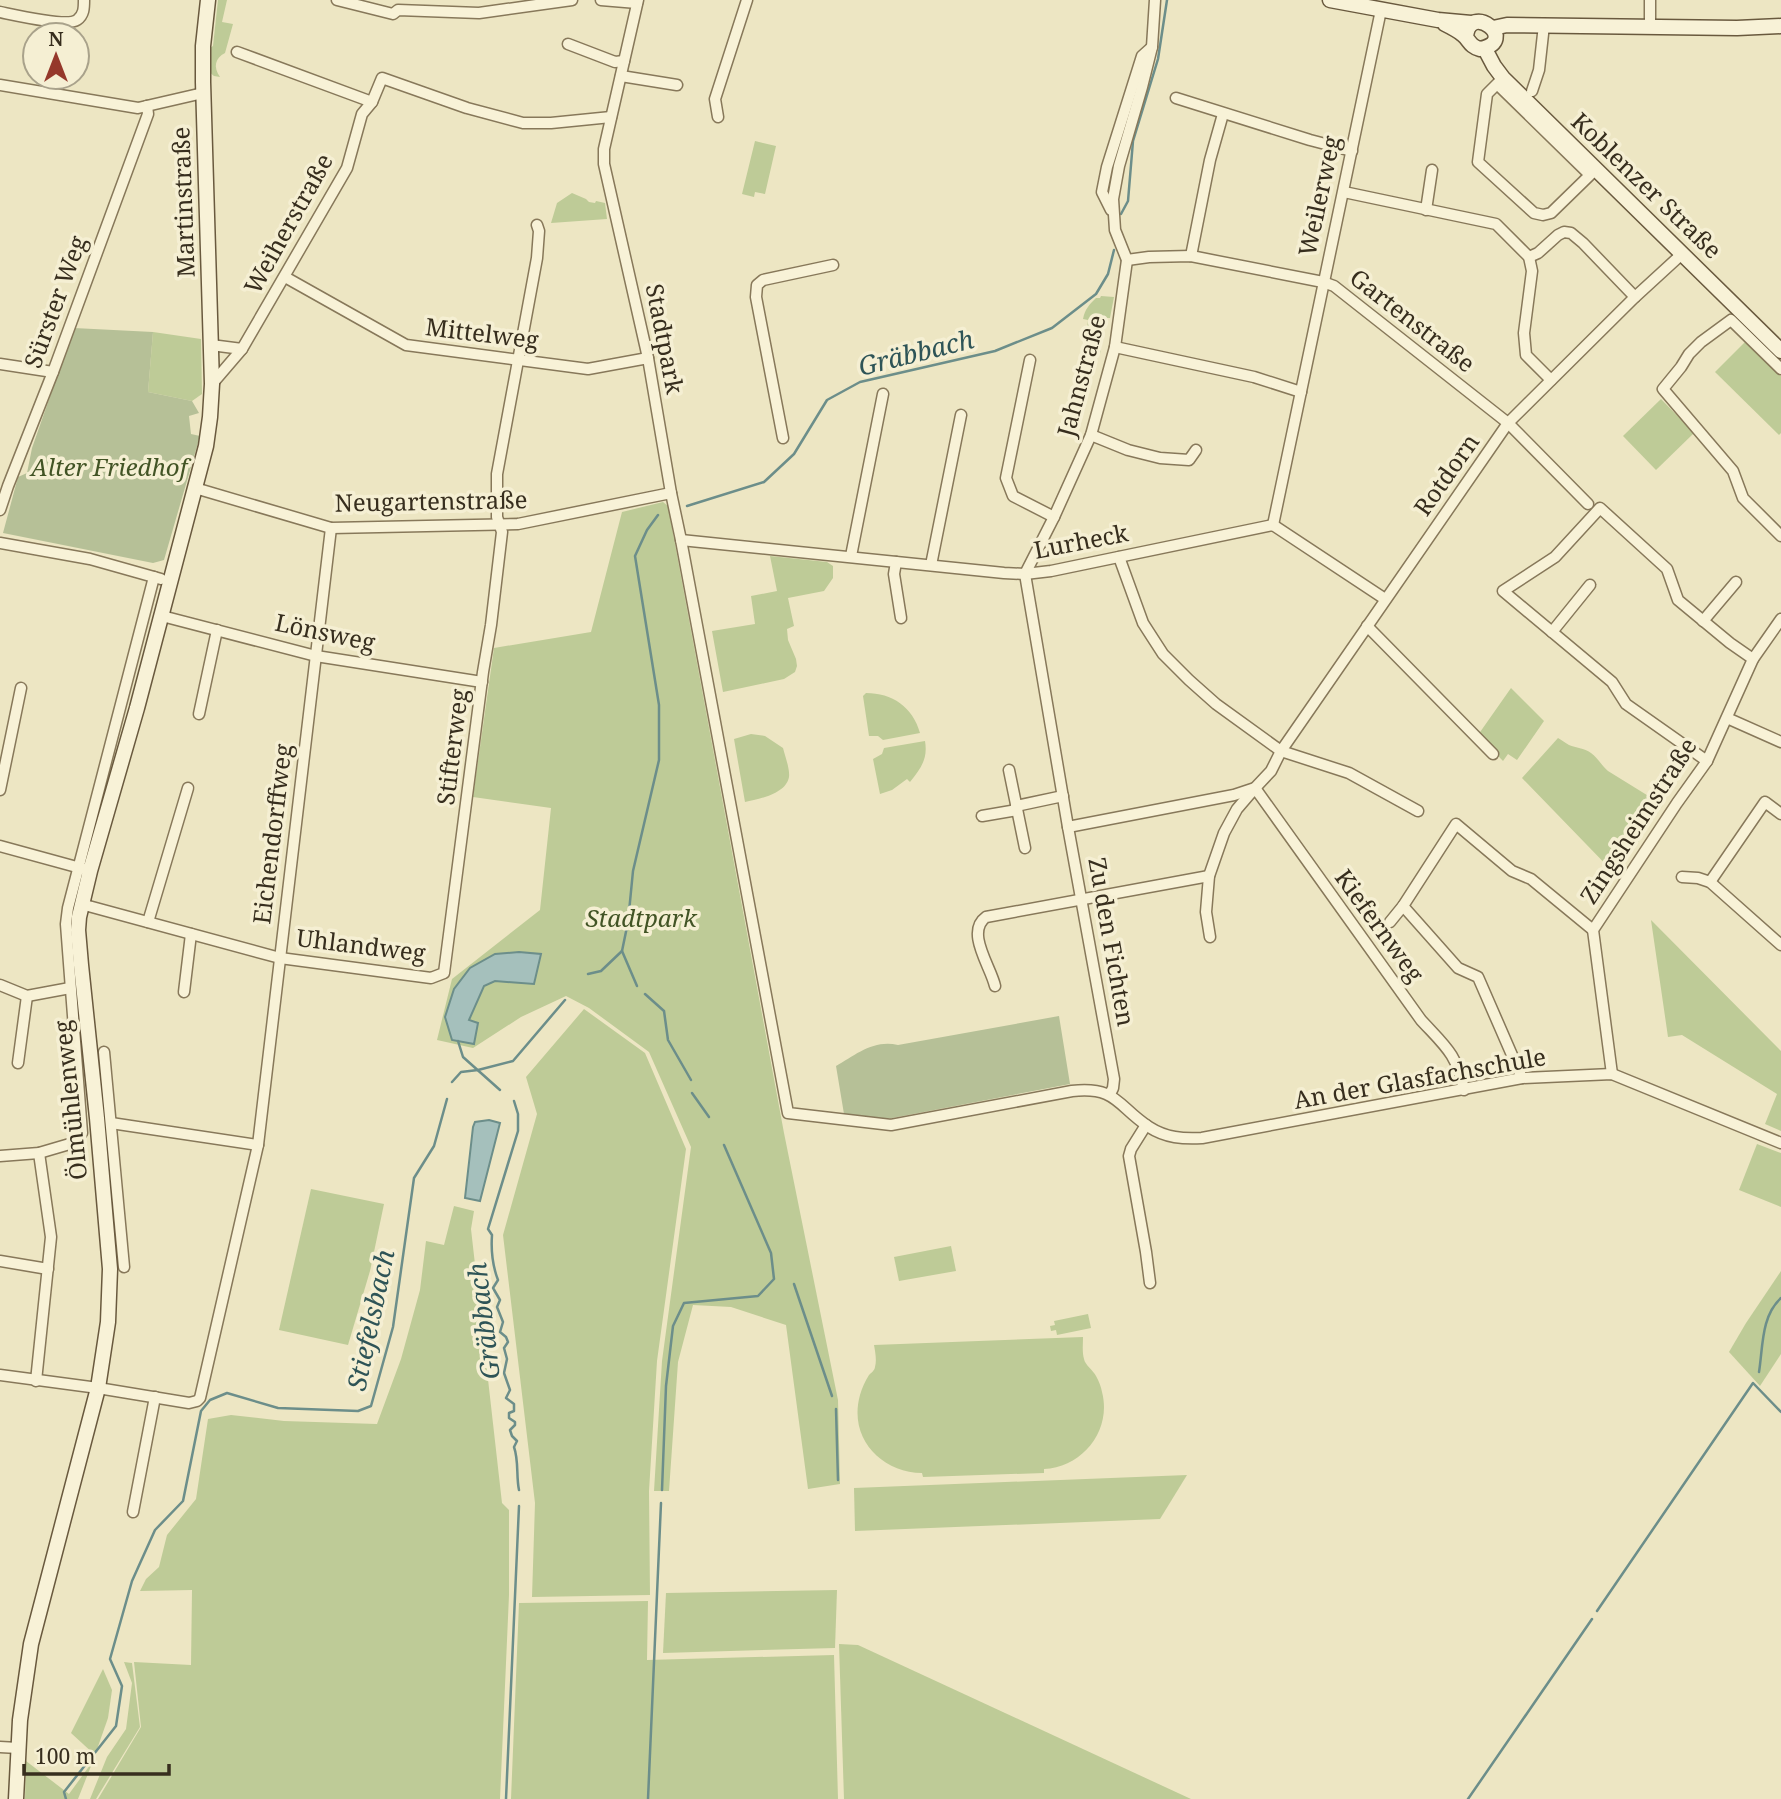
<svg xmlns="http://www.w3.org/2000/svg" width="1781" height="1799" font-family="'Noto Serif',serif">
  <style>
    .green { fill: #becb97 }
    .cemetery { fill: #b6c097 }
    .water { fill: #a5c0bc; stroke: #6c8e8a; stroke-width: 2 }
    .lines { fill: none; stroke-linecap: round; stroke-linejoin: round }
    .stream { stroke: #6c8e8a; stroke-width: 2.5 }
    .street-casing { stroke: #87785a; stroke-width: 13 }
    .secondary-casing { stroke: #69593e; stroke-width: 17 }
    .street { stroke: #f8f2d7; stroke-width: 10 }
    .secondary { stroke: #f8f2d7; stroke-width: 14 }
    .labels { text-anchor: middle; stroke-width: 7; stroke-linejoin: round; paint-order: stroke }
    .street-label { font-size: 24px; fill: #372e1e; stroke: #f5efd3 }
    .park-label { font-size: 24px; font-style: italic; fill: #425425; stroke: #f5efd3 }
    .water-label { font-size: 26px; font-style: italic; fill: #2e5457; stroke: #f5efd3 }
  </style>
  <rect width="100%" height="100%" fill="#ede6c3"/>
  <g class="green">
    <path d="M218,0H227L222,22L233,24L225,53C215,58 213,67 220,77L214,76L208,71V49L213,46Z"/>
    <path d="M755,141L776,146L765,194L755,192L754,197L742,194Z"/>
    <path d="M572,193L586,199L589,202L595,203L596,201L605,203L607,219L551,223L557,203Z"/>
    <path d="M1101,296L1114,297L1110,318H1106L1100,354L1092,353L1096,332L1087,329L1088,320L1083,319C1085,309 1089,305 1096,298H1100Z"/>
    <path d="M153,332L201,339L202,394L192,401L148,392Z"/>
    <path d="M1746,341L1781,376V433L1779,435L1715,372Z"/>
    <path d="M1661,399L1694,433L1656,470L1623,436Z"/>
    <path d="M663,502L668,506L784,1133L838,1400L840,1484L808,1489L786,1325L731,1307L693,1305L678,1362L669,1491H654L662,1361L691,1147L649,1052L589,1008L566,996L521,1017L473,1048L437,1040L452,979L540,910L551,808L473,797L494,648L591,632L622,512Z"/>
    <path d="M770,556L827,562L833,566V578L824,591L788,598L794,626L787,629L788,640L796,659L797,666L795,672L784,679L723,692L712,631L755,624L751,596L777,591Z"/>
    <path d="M1511,688L1544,721L1517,760L1508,754L1503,761L1478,735Z"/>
    <path d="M866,693C892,693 913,707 920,733L883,740L878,736H869L863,696Z"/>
    <path d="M751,734L765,736L783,748C785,756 790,769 789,777C786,794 759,799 745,802L734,739Z"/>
    <path d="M1558,738C1562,740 1565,743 1569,745C1576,748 1584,748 1591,753C1598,758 1601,765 1608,771L1663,805L1634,848L1629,844L1618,859L1625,861L1616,875L1522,778Z"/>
    <path d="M925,741C928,759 921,768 910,782L907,779L892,790L880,794L873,759L882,754L884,748Z"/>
    <path d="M1651,920L1781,1051V1131L1765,1124L1777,1094L1682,1035L1668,1037Z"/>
    <path d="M584,1009L645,1053L686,1149L657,1361L649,1491L650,1595L532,1597L535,1503L503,1235L537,1114L526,1077Z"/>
    <path d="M1757,1144L1781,1153V1207L1739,1190Z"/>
    <path d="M311,1189L384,1204L370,1271L348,1345L279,1330Z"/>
    <path d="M454,1206L474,1211L471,1229L502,1503L509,1510V1595L500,1799H98L141,1727L134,1662L191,1665L192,1590L140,1591L146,1579L159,1567L167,1535L196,1499L208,1419L231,1415L284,1421L377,1424L401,1359L420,1290L426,1241L444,1245Z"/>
    <path d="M951,1246L956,1271L899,1281L894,1257Z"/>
    <path d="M1781,1271V1354L1760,1386L1729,1352L1746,1323Z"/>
    <path d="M1088,1314L1091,1328L1057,1335L1056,1330L1051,1331L1050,1326L1055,1325L1054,1321Z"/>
    <path d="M1083,1337C1083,1344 1082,1352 1084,1359C1085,1365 1093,1370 1096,1376C1099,1381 1101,1387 1102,1392C1112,1430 1083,1467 1044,1469V1473L923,1477L922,1473C881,1472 848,1438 860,1395C862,1388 865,1381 869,1375C871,1373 875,1370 875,1367C877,1360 875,1351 874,1345Z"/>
    <path d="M1187,1475L1160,1519L855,1531L854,1488Z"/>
    <path d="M837,1590L835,1648L663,1653L666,1593Z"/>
    <path d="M648,1601L647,1660L834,1655L838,1799H511L519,1603Z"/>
    <path d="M839,1644L858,1645L1191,1799H844Z"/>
    <path d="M124,1662L132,1663L140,1727L96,1799H90L107,1757L126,1729L132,1683Z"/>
    <path d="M103,1669L112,1690L108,1718L95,1755L71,1733Z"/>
    <path d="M26,1761L69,1794L93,1761L78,1799H25Z"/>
  </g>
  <g class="cemetery">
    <path d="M74,328L153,332L148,392L192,401L199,413L189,416L191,434L200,436L164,560L153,563L3,533L18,477L27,473L32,448Z"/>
    <path d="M1059,1016L1070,1084L887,1119L844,1114L836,1066C855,1055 874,1039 898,1045Z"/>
  </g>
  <g class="water">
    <path d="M519,952L541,954L534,984L495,981L484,986L469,1020L478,1023L474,1044L452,1040L445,1017L454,989L470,968L495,954Z"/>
    <path d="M489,1120L500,1123L480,1201L465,1198L473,1127L475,1122Z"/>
  </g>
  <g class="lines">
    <g class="stream">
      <path d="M1121,214L1128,201L1133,141L1158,59L1167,0"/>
      <path d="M687,506L764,482L794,454L827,400L860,382L995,351L1052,328L1096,294L1108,274L1114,250"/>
      <path d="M622,951L637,986"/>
      <path d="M588,974L601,971L622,951L628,922L633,871L659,760V705L635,556L647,530L658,515"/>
      <path d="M645,994L664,1011L668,1040L691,1080"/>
      <path d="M458,1041L463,1057L500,1090"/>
      <path d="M452,1082L461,1072L478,1070L513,1061L565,1000"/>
      <path d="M692,1093L709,1117"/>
      <path d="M514,1101L518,1114V1131L488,1229L492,1235C491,1249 493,1267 498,1280L493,1288L500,1300L497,1307L503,1322L500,1332L506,1337L508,1342L504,1348L507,1359L504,1373L510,1390L506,1398L514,1404V1411L509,1413V1418L515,1422V1425L510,1430L512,1436L517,1441L514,1447C519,1461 516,1476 519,1490"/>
      <path d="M794,1284L832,1396"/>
      <path d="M1759,1372C1763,1347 1761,1316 1781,1298"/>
      <path d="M836,1409L838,1480"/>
      <path d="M662,1490L666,1386L673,1326L684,1303L758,1296L774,1279L771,1253L724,1145"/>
      <path d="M1597,1611L1753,1383L1781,1412"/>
      <path d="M66,1799L64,1792L116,1726L122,1686L110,1659L132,1581L155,1530L183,1501L201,1411L210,1400L227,1393L278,1408L358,1411L371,1406L393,1327L414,1178L434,1146L447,1099"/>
      <path d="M506,1799L519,1506"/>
      <path d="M648,1799L661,1503"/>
      <path d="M1468,1799L1592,1619"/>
    </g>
    <defs>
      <g id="street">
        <path d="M337,0L393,14L398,10L479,13L572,0"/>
        <path d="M601,0L637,3"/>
        <path d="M638,0L604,149V164L648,358L671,493L681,540L788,1113L891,1125L1072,1091C1117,1086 1117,1106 1149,1127C1166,1138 1183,1139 1202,1138L1522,1078L1612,1074L1781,1143"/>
        <path d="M1650,0V27"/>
        <path d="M0,12C15,15 67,27 77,20C84,15 84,8 84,0"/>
        <path d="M568,44L615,62L624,61"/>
        <path d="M237,52L372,102"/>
        <path d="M621,76L677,85"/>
        <path d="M1497,84L1590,175L1551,213L1543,215L1534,213L1478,162L1487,94L1503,78"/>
        <path d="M0,85L138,108L203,93"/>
        <path d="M1532,91L1539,70L1544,25"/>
        <path d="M1176,98L1310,140L1352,151"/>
        <path d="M718,117L715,99L747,0"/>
        <path d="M1344,192L1496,224L1529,257L1532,271L1524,333L1526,355L1551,380"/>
        <path d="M1111,210L1102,192L1107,167L1142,56L1152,47"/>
        <path d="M1426,210L1432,170"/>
        <path d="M1191,256L1210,160L1223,114"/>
        <path d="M1529,257L1538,253L1558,235L1564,232L1571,233L1583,243L1635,297"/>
        <path d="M1127,260L1149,257L1191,256L1323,282L1334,286L1508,423L1588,504"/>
        <path d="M285,277L406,345L588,369L648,358"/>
        <path d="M211,345L242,349"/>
        <path d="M1115,347L1254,377L1301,392"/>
        <path d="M1030,360L1006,478L1013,496L1054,517"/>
        <path d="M0,364L53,372"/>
        <path d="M1781,369L1731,320L1701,342L1689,354L1681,367L1663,389L1733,471L1743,498L1781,536"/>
        <path d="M212,384L242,349L347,168L362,114L372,102L382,78L467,108L523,123H551L611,117"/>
        <path d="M1091,435L1128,450L1160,458L1189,460L1196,450"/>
        <path d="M783,438L756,297L757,285L763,280L833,265"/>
        <path d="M195,488L331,528L518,524L671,493"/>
        <path d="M0,510L8,486L53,372L148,114L147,106"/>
        <path d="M1273,525L1381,10"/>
        <path d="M1273,525L1385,599"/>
        <path d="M681,540L1004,573L1025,574L1051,571L1273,525"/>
        <path d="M0,543L90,559L161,579"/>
        <path d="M851,556L883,394"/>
        <path d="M1119,557L1143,623L1152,637L1163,654L1189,680L1216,704L1281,751L1349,773L1418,811"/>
        <path d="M896,562L894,574L901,618"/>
        <path d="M931,565L961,415"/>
        <path d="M1025,574L1054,517L1091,435L1115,347L1127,260L1115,230L1113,199L1119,166L1142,87L1152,47L1155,0"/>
        <path d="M1025,574L1068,827L1114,1079L1113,1088L1110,1094"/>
        <path d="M162,616L316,656L482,682"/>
        <path d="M1703,621L1736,582"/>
        <path d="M1367,626L1493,754"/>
        <path d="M1552,632L1590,585"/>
        <path d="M199,714L217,630"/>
        <path d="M1727,718L1781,742"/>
        <path d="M1707,761L1626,704L1612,682L1503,591L1555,557L1600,508L1667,569L1678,600L1730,643L1753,659"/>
        <path d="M1009,770L1025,848"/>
        <path d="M0,790L21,688"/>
        <path d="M1016,806L1063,796"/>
        <path d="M982,816L1017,810"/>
        <path d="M1068,827L1234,795L1255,788L1271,771L1281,751L1508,423L1635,297L1683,253"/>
        <path d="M0,846L84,869"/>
        <path d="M1682,877L1698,878L1710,882L1781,945"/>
        <path d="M1710,882L1765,802L1781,814"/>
        <path d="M81,904L280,958L431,978L444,973L483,672L491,625L502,532L497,517V474L537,258L539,231L537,225"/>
        <path d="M1403,906L1458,968L1478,977L1522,1078"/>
        <path d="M148,922L188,788"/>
        <path d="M1390,922L1403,906L1456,824L1512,871L1531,879L1593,930"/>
        <path d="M1210,937L1206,912L1209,876L1224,833L1237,809L1255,788L1421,1020C1445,1046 1457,1054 1464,1090"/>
        <path d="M0,985L27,996L70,988"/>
        <path d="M995,986C991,967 965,932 986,917L1209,876"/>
        <path d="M184,992L191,934"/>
        <path d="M104,1052L124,1267"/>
        <path d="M18,1063L27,996"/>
        <path d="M1612,1074L1593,930L1677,803L1707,761L1753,659L1781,619"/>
        <path d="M111,1123L258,1145"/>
        <path d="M1146,1125L1131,1149L1129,1156L1146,1252L1150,1283"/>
        <path d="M0,1156L39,1153L73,1143L82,1133L66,924L68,908L154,577"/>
        <path d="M0,1261L48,1269"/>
        <path d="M0,1375L98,1388L189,1403L197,1401L200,1398L258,1145L331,528"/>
        <path d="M36,1381L51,1237L39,1153"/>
        <path d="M133,1512L155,1397"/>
        <path d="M0,1747L18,1748"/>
      </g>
      <g id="secondary">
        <path d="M1330,0L1438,20L1471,23"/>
        <path d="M1445,24C1451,27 1457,30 1462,34C1470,40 1469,46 1480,49C1521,41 1469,0 1466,37"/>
        <path d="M1493,28L1507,25L1737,28L1781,26"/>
        <path d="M1485,49L1494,66L1503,78L1781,351"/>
        <path d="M16,1799L20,1720L31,1644L98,1388L108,1322L110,1269L97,1118L81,965L78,930L79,917L90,871L137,708L206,446L210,417L212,384L203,82V46L208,0"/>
      </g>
    </defs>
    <use href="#street" class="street-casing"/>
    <use href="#secondary" class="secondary-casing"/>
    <use href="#street" class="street"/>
    <use href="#secondary" class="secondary"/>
  </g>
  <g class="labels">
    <g class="street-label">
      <text transform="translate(1646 186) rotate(44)" y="8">Koblenzer Straße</text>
      <text transform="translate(1320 196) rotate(-78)" y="8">Weilerweg</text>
      <text transform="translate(184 202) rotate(-92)" y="8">Martinstraße</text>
      <text transform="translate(289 224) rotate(-61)" y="8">Weiherstraße</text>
      <text transform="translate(56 302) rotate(-70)" y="8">Sürster Weg</text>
      <text transform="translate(1412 321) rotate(38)" y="8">Gartenstraße</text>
      <text transform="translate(482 334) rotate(7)" y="8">Mittelweg</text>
      <text transform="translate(664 339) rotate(79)" y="8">Stadtpark</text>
      <text transform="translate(1082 376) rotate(-75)" y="8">Jahnstraße</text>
      <text transform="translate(1447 475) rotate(-55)" y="8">Rotdorn</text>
      <text transform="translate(431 502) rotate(-1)" y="8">Neugartenstraße</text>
      <text transform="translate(1081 542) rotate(-11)" y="8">Lurheck</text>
      <text transform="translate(325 633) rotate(12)" y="8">Lönsweg</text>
      <text transform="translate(453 747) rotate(-83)" y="8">Stifterweg</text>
      <text transform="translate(1639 821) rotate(-57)" y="8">Zingsheimstraße</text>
      <text transform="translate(273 834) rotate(-83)" y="8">Eichendorffweg</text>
      <text transform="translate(1379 926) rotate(54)" y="8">Kiefernweg</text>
      <text transform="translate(1111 942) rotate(80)" y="8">Zu den Fichten</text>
      <text transform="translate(361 946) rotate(7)" y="8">Uhlandweg</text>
      <text transform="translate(1420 1079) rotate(-10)" y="8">An der Glasfachschule</text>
      <text transform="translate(71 1100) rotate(-96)" y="8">Ölmühlenweg</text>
    </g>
    <g class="park-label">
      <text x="109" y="476">Alter Friedhof</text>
      <text x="641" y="927">Stadtpark</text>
    </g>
    <g class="water-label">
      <text transform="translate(916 353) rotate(-14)" y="9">Gräbbach</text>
      <text transform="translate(371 1320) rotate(-78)" y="9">Stiefelsbach</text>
      <text transform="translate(484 1321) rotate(-97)" y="9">Gräbbach</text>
    </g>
  </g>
  <g transform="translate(56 56)"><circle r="33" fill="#f5efd3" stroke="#a9a28b" stroke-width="2"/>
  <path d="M0-5L12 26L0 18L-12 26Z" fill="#95382b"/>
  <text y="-10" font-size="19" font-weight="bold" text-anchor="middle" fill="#372e1e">N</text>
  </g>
  <path d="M24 1764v10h145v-10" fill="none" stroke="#372e1e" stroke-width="3.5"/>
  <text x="35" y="1764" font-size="21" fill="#372e1e" stroke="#f5efd3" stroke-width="5" paint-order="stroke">100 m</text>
</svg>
